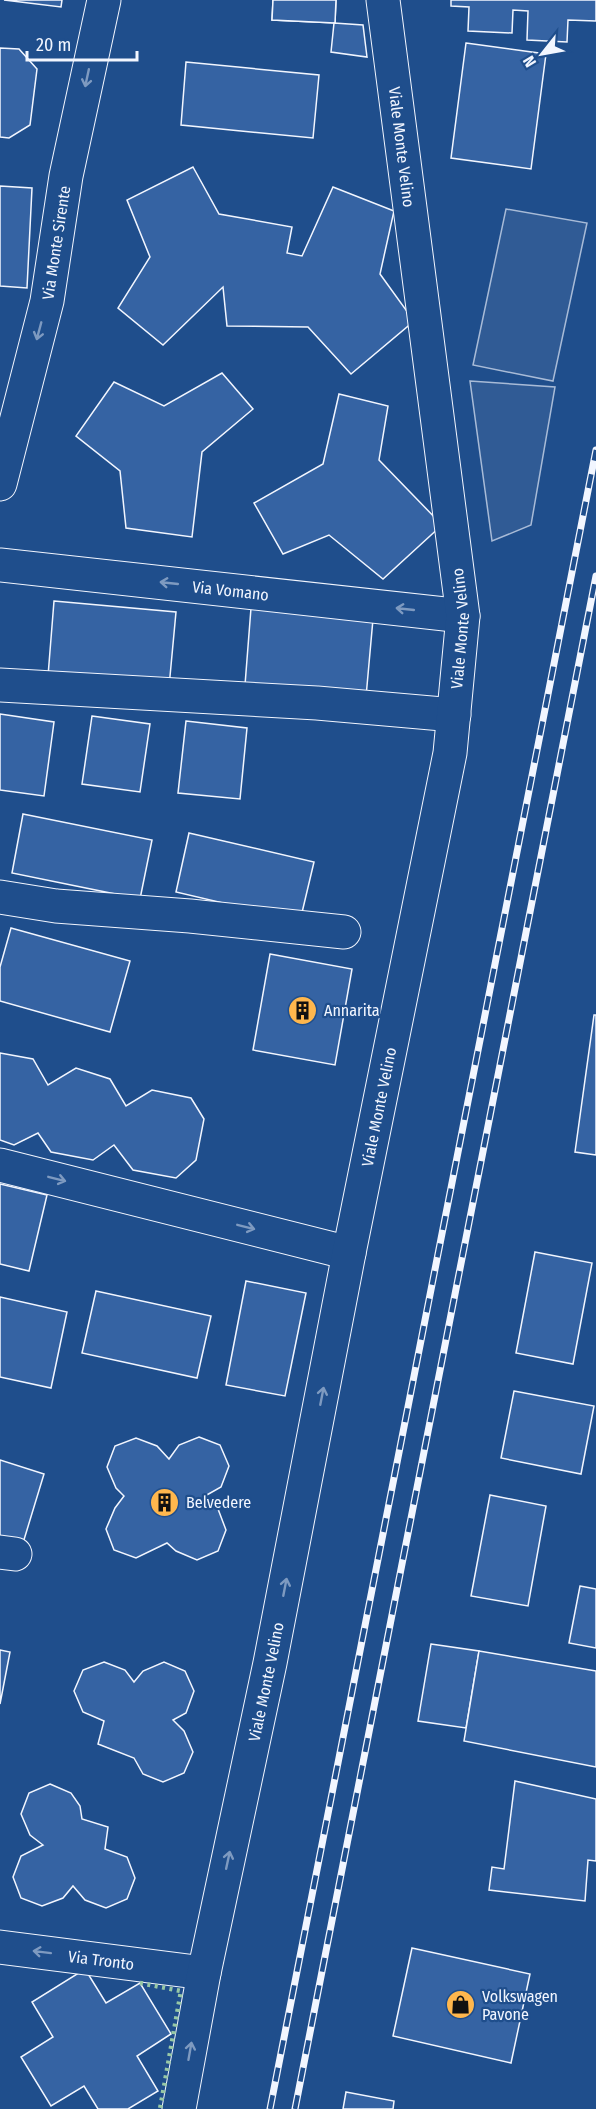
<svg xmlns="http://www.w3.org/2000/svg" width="596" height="2109" font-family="'Fira Sans Condensed',sans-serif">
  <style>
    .built { fill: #305b95; stroke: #a8bbd7; stroke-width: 1.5 }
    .building { fill: #3563a3; stroke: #f2f6ff; stroke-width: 1.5 }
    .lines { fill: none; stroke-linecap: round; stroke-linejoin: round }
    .minor-casing { stroke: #f2f6ff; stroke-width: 35 }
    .minor { stroke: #1f4e8c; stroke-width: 33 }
    .rail-casing { stroke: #f2f6ff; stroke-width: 7 }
    .rail { stroke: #1f4e8c; stroke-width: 4.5; stroke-dasharray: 14; stroke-linecap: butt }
    .hedge { stroke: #97c8a6; stroke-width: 4.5; stroke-dasharray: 3 4.5; stroke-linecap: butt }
    .oneway { stroke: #7e9ac0 }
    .labels { text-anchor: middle; stroke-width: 4.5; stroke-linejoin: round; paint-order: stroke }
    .street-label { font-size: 16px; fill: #f2f6ff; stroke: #1f4e8c }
    .poi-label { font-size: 16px; fill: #f2f6ff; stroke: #1f4e8c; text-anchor: start }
  </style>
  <rect width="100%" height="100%" fill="#1f4e8c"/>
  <g class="built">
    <path d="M506,209L587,223L553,381L473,365Z"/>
    <path d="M470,381L555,387L531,525L492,541Z"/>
  </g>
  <g class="building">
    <path d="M4,0H62L61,7Z"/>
    <path d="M273,0H336L335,23L272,20Z"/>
    <path d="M273,0H336L335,23L272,20Z"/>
    <path d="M451,0H596V21L568,20L567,42L527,40L528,11L513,10L512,33L468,31L469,7L451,6Z"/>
    <path d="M334,23L363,25L367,57L331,52Z"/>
    <path d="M466,43L546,54L531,169L451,158Z"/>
    <path d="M0,48L19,49L37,69L30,125L9,138L0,137Z"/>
    <path d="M186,62L319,75L313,138L181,125Z"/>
    <path d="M193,167L219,214L292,227L287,253L302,256L333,187L394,211L380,274L414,321L351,374L308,327L227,326L223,287L163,345L118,308L150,257L127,200Z"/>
    <path d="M0,186L32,188L27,288L0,286Z"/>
    <path d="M222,373L253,409L202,452L192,537L126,528L120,471L76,436L114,382L164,406Z"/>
    <path d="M339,394L388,406L379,460L442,525L383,579L329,535L283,554L254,503L323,464Z"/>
    <path d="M54,601L176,612L169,687L48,676Z"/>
    <path d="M251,608L373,619L366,697L245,685Z"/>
    <path d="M0,714L54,722L44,796L0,790Z"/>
    <path d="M92,716L150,724L140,792L82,784Z"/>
    <path d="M186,721L247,728L240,799L178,793Z"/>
    <path d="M23,814L152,840L140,899L12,873Z"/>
    <path d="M189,833L314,862L300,921L176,892Z"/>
    <path d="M11,928L130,961L110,1032L0,1001V967Z"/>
    <path d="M270,954L352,969L335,1065L253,1050Z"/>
    <path d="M594,1015H596V1155L575,1152Z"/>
    <path d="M0,1053L33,1059L48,1085L76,1068L110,1079L126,1106L152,1090L191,1098L204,1119L196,1160L176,1178L133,1170L114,1145L93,1160L51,1152L38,1133L14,1145L0,1140Z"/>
    <path d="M0,1184L47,1195L29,1271L0,1264Z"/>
    <path d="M535,1252L592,1263L573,1364L516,1353Z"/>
    <path d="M246,1281L306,1293L285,1396L226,1385Z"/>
    <path d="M96,1291L211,1316L197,1378L82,1353Z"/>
    <path d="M0,1297L67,1312L51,1388L0,1377Z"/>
    <path d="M514,1391L594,1406L581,1474L501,1458Z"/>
    <path d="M199,1437L220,1445L229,1466L221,1487L205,1496L218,1509L226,1530L218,1551L197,1560L176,1551L167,1543L136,1558L114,1550L106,1529L115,1508L124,1496L116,1488L107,1467L115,1446L136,1438L157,1446L169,1459L179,1445Z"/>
    <path d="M0,1460L44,1474L23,1543L0,1536Z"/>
    <path d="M490,1495L546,1506L528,1606L471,1596Z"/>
    <path d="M580,1586L596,1589V1648L569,1643Z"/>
    <path d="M431,1644L479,1651L466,1728L418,1721Z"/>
    <path d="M0,1650L10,1652L0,1704Z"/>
    <path d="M479,1651L596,1671V1767L464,1741Z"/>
    <path d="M104,1662L125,1670L134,1682L143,1671L164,1662L185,1671L194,1691L186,1713L173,1720L184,1731L193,1752L184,1773L163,1782L143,1774L134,1758L98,1744L104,1721L83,1712L74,1691L83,1670Z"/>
    <path d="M515,1781L596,1799V1861L588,1860L585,1901L489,1890L492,1867L504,1869Z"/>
    <path d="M50,1784L71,1793L80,1806L82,1819L108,1827L105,1849L127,1857L135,1878L127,1899L106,1908L85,1900L73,1886L63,1898L42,1906L21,1898L13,1877L21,1856L43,1845L30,1835L21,1814L29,1793Z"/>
    <path d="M412,1948L530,1974L511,2063L393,2036Z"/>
    <path d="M85,1969L106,2003L140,1983L171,2034L137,2056L158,2091L128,2109H98L84,2086L51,2106L21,2057L53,2037L32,2002Z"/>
    <path d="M346,2092L394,2101L393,2109H343Z"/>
  </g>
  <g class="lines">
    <defs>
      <g id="minor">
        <path id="s1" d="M0,484L47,301L66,176L104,0"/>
        <path id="s2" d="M0,565L463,616"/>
        <path d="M0,685L317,703L454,715"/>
        <path d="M0,897L56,906L190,916L344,932"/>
        <path d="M0,1165L349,1253"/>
        <path d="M0,1552L15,1554"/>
        <path id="s3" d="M0,1947L204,1973"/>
        <path id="s4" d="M179,2109L204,1973L270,1663L349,1253L450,753L463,616L383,0"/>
      </g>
    </defs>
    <use href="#minor" class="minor-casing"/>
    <use href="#minor" class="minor"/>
    <defs>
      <g id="rail">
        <path d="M270,2109L596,450"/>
        <path d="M295,2109L596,576"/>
      </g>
    </defs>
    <use href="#rail" class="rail-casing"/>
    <use href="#rail" class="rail"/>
    <path class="hedge" d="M140,1983L181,1991L160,2109"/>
  </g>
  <defs><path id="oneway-shaft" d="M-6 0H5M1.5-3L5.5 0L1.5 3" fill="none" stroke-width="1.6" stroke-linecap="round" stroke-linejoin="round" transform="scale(1.5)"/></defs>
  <g class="oneway">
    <use href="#oneway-shaft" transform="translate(87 78) rotate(102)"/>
    <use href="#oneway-shaft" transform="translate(39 331) rotate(105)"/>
    <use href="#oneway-shaft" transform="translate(169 583) rotate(-174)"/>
    <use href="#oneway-shaft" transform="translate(405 609) rotate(-174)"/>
    <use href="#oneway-shaft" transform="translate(57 1179) rotate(14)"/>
    <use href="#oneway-shaft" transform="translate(246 1227) rotate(14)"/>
    <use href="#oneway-shaft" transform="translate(322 1396) rotate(-79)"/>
    <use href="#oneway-shaft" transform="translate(285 1587) rotate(-79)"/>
    <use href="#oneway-shaft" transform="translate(228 1860) rotate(-78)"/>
    <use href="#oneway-shaft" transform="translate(42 1952) rotate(-173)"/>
    <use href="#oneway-shaft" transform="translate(190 2051) rotate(-80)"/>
  </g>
  <defs>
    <symbol id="building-disc" viewBox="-11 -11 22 22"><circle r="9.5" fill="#ffb74d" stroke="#1f4e8c"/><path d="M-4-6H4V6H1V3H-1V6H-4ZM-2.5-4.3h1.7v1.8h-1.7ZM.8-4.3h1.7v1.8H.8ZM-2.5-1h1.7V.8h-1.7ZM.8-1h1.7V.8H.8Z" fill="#111"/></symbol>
    <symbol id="shop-disc" viewBox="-11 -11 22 22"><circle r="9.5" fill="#ffb74d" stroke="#1f4e8c"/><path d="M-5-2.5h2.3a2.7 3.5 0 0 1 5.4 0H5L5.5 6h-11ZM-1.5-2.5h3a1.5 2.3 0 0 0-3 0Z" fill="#111"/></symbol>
  </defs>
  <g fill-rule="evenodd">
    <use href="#building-disc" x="286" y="994" width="33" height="33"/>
    <use href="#building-disc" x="148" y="1486" width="33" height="33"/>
    <use href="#shop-disc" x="444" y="1988" width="33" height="33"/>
  </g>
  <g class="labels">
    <g class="street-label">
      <text transform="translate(402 147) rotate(83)" y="6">Viale Monte Velino</text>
      <text dy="6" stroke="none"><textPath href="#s1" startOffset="248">Via Monte Sirente</textPath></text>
      <text dy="6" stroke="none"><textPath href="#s2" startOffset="232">Via Vomano</textPath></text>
      <text dy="6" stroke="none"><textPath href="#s4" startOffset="1508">Viale Monte Velino</textPath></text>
      <text dy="6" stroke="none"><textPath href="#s4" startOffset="1022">Viale Monte Velino</textPath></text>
      <text dy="6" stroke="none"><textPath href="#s4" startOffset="436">Viale Monte Velino</textPath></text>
      <text dy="6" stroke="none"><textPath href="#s3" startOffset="102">Via Tronto</textPath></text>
    </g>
    <g class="poi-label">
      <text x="324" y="1016">Annarita</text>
      <text x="186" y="1508">Belvedere</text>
      <text x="482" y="2002">Volkswagen<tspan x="482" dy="18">Pavone</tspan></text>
    </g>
  </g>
  <g transform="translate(542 54) rotate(239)" stroke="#1f4e8c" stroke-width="4.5" paint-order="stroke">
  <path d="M0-4.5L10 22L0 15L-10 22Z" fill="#f2f6ff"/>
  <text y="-9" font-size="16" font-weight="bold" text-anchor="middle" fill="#f2f6ff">N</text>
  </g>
  <path d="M27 51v9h110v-9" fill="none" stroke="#f2f6ff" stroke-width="3"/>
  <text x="36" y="51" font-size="18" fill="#f2f6ff" stroke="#1f4e8c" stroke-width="4.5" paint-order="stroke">20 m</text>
</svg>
